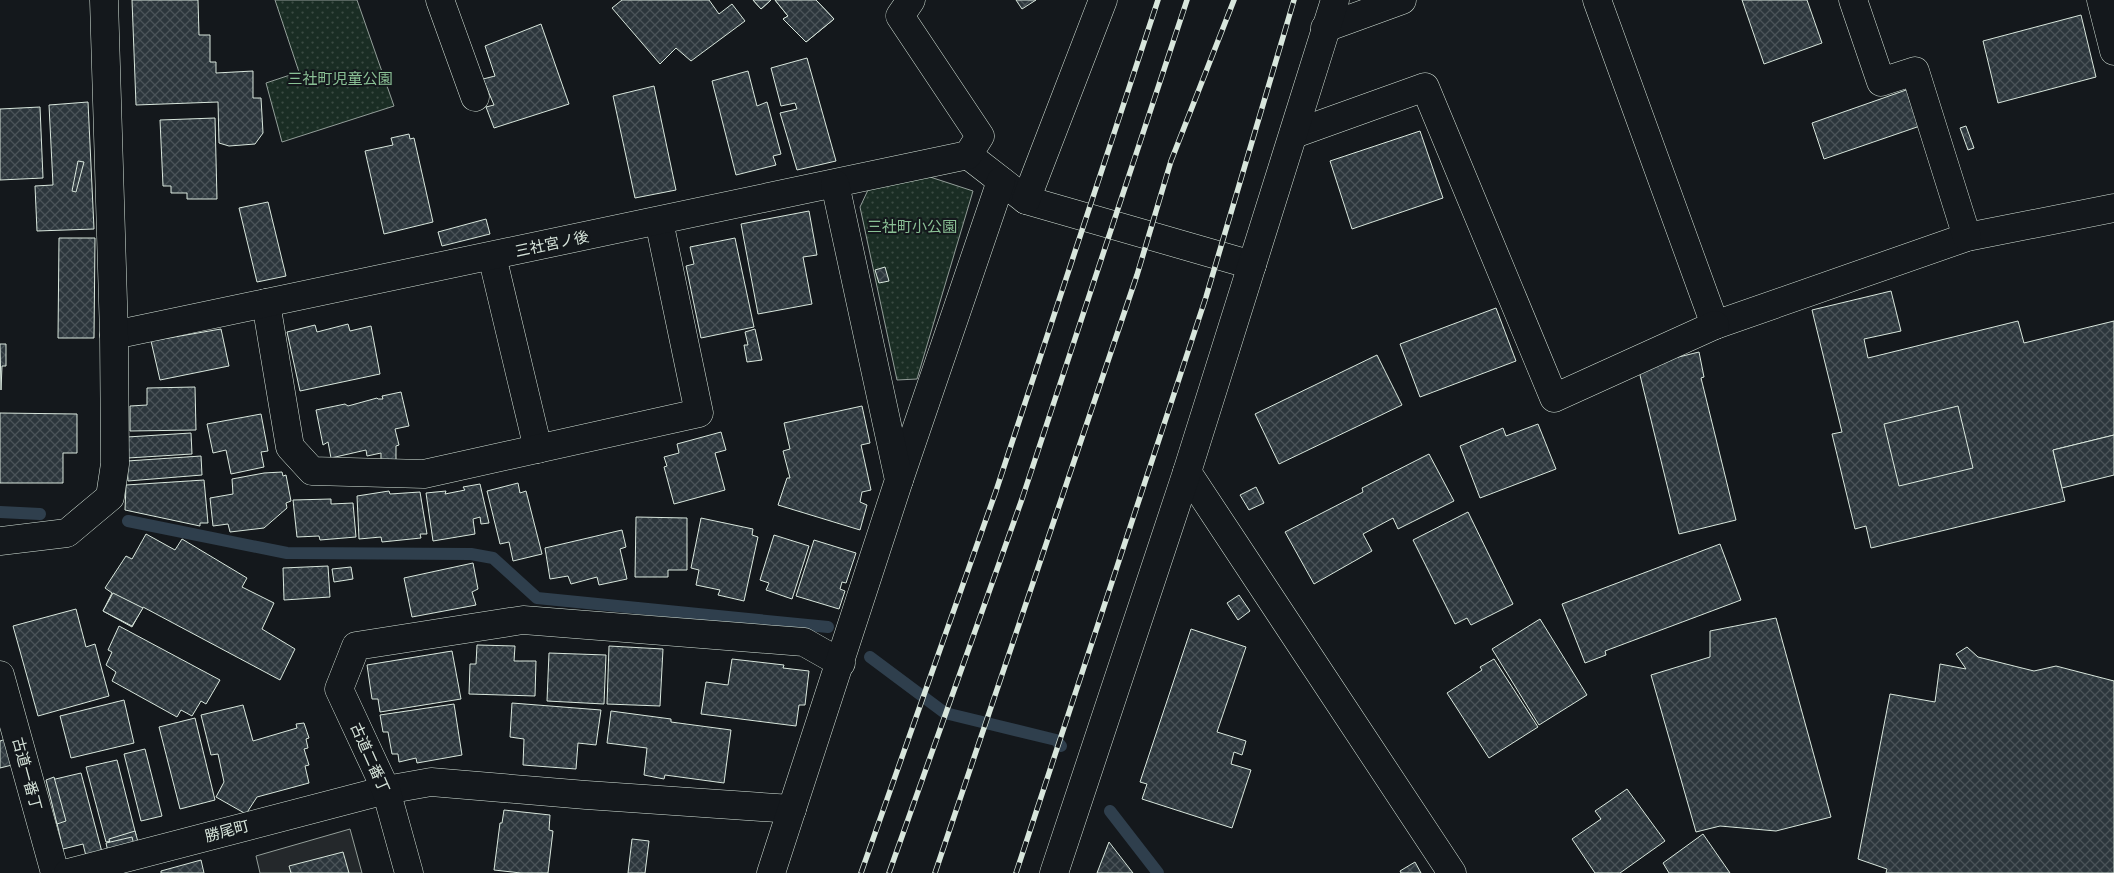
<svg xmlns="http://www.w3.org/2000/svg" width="2114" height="873" font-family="'Source Sans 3','Noto Sans JP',sans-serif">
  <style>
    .green { fill: url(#green-dots); stroke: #939e99 }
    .parking { fill: #24282b; stroke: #939e99 }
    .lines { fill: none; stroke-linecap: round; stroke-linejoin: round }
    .stream { stroke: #2f3f4d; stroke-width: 12 }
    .building { fill: url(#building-cross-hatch); stroke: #d8e6dc }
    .minor-casing { stroke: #d8e6dc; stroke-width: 29 }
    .minor { stroke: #14181c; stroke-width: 28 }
    .rail-casing { stroke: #d8e6dc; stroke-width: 5.5 }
    .rail { stroke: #14181c; stroke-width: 4; stroke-dasharray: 11; stroke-linecap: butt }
    .labels { text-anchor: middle; stroke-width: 4; stroke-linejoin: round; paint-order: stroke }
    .park-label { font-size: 15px; fill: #8ac095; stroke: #14181c }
    .street-label { font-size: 15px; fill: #d8e6dc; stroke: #14181c }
  </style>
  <defs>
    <pattern id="green-dots" width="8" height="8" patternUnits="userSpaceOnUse" patternTransform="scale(1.25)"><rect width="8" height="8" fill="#1a2d24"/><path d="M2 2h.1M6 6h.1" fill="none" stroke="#3b4b43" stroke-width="1.8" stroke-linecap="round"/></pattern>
    <pattern id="building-cross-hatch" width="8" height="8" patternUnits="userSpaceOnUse" patternTransform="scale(1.25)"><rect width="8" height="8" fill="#2c363c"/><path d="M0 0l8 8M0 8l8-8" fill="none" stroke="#4a5358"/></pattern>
  </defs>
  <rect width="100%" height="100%" fill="#14181c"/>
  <g class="green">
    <path d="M275,0H357L394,106L282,142L266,83L299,72Z"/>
    <path d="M924,175L973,191L917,379L897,380L860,207L868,190Z"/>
  </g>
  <path class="parking" d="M350,829L362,873H260L256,856Z"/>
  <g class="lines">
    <g class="stream">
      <path d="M0,512L40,514"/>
      <path d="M128,521L287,553L471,554L493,558L537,598L828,627"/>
      <path d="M870,657L945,713L1056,740L1061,746"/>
      <path d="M1110,811L1158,873"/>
    </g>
  </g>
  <g class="building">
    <path d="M132,0H198L199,35H210V62H216V73L253,71V98H261L263,133L255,144L229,146L219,143L218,102L136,105Z"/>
    <path d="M622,0H709L719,14L732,4L745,21L691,61L676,48L660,64L612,8Z"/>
    <path d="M753,0H771L761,9Z"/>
    <path d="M753,0H771L761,9Z"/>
    <path d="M775,0H816L834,19L806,42L783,19L788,16Z"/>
    <path d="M775,0H816L834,19L806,42L783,19L788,16Z"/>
    <path d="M1016,0H1036L1022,9Z"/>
    <path d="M1742,0H1807L1822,43L1764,64Z"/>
    <path d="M2081,15L2096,77L1998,103L1983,41Z"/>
    <path d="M541,24L569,104L494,128L486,107L494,105L483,79L495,76L485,46Z"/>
    <path d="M807,58L836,161L797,170L780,113L797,109L795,103L781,106L771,68Z"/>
    <path d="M748,71L757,106L767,102L781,154L773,156L776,165L736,175L712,81Z"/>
    <path d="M654,86L676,190L635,198L613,96Z"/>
    <path d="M1909,89L1920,126L1824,159L1812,123Z"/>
    <path d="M88,102L94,229L37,231L35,186L53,185L49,105Z"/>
    <path d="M40,107L43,178L0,180V109Z"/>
    <path d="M215,118L217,199H187V193H171V186H163L160,120Z"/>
    <path d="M1966,126L1974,148L1968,150L1960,128Z"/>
    <path d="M1420,131L1443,198L1352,229L1330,161Z"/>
    <path d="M409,134L410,139L414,138L433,222L384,234L365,151L393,145L391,138Z"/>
    <path d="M78,161L84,162L76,192L72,191Z"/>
    <path d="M268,202L286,276L257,282L239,208Z"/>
    <path d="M809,211L817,255L803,257L812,304L758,314L741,224Z"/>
    <path d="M486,219L490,234L442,246L438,232Z"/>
    <path d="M59,238H95L94,338H58Z"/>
    <path d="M735,238L754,327L701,338L686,266L694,264L690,247Z"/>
    <path d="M885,267L889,281L879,283L875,270Z"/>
    <path d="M1891,291L1901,331L1864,339L1868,358L2018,321L2024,343L2114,321V435L2053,450L2065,501L1871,548L1866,526L1855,529L1832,434L1842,432L1812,310Z"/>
    <path d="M1496,308L1516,361L1420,397L1400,344Z"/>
    <path d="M348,324L350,331L371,326L380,374L300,391L287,332L315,325L317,332Z"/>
    <path d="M221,329L229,366L160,380L151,341Z"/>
    <path d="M755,329L762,360L747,362L744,345H748L745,332Z"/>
    <path d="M0,344H6V366H2L1,390Z"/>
    <path d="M1699,352L1704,377L1701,378L1736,520L1679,534L1638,367Z"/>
    <path d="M1377,355L1402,405L1279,464L1255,414Z"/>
    <path d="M195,387L196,430L130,431V406L147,405V388Z"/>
    <path d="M401,392L409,426L395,429L399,445L396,446V460H381V453L367,456L366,450L331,458L328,442L323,445L316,410L345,404L348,406L377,398L378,399H383L382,396Z"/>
    <path d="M862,406L870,443L861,445L871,490L862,492L860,502L867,505L860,530L778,505L787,478H790L783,451L790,449L784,423Z"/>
    <path d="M1958,406L1973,468L1899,486L1884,424Z"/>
    <path d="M0,413L77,414V453H63V483H0Z"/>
    <path d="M261,414L268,451L261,452L264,467L231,474L226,450L213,453L207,424Z"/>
    <path d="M1538,424L1556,469L1480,498L1460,446L1503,428L1506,436Z"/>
    <path d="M721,432L726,450L715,453L725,490L674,504L664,467L667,466L664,457L679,453L677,444Z"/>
    <path d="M191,433L192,454L128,458L127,437Z"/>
    <path d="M2114,435V475L2062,488L2053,450Z"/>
    <path d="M1429,454L1454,501L1398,529L1393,518L1363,534L1372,551L1314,584L1285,532L1363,492L1362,488Z"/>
    <path d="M201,456L202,475L128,481L127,461Z"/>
    <path d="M282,472L283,476L286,475L291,501L286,503L287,508L264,528L230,532L228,524L213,526L210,498L233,494L232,479L264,473Z"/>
    <path d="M204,480L208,523H200V526L125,510L126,485Z"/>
    <path d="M518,483L520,493L526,491L542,554L513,561L509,542L500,544L487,491Z"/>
    <path d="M480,484L489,523L481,524L480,517L473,519L475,534L433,541L426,493L446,491L445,494L465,490L463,487Z"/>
    <path d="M1256,487L1264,503L1249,510L1240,495Z"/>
    <path d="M389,491L390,494L420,492L427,534H420L421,538L382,542L381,537L359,539L357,496Z"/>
    <path d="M331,499V504L353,503L356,537L320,540L319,536L297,537L293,500Z"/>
    <path d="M1468,512L1513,604L1471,625L1467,618L1455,624L1413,540Z"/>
    <path d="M636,517L687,518V570H668V577H635Z"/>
    <path d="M701,518L753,529L752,535L758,537L744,601L718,595L720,590L696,585L699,570L691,568Z"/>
    <path d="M622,530L626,547L620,549L627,579L599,585L597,577L571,584L568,576L550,579L545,548Z"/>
    <path d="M146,534L175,550L182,539L247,578L242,587L274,603L262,629L295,649L280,680L143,607L132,627L103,611L112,593L105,588L126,556L132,559Z"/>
    <path d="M774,535L809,546L792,599L766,590L769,583L760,580Z"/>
    <path d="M814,540L856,553L846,583L842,582L840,589L845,591L839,609L796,596Z"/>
    <path d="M1720,544L1741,600L1605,651L1606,655L1585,663L1562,604Z"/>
    <path d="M473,563L478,589L472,592L476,605L412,617L404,578Z"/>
    <path d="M328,566L330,597L284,600L283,568Z"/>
    <path d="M351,567L353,579L334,582L332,569Z"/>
    <path d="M113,593L143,608L132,626L103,611Z"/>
    <path d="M1239,595L1250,611L1238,620L1227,603Z"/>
    <path d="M76,609L86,647L95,644L109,696L38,716L13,626Z"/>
    <path d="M1776,618L1831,817L1776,831L1720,826L1696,832L1651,675L1710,657V631Z"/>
    <path d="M1540,619L1587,695L1539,725L1492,649Z"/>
    <path d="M119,626L220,680L206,704L201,701L192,716L181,710L177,717L112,681L116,672L106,665L112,652L108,650Z"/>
    <path d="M1191,629L1246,647L1217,732L1246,741L1242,755L1234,752L1231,764L1251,770L1232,828L1142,799L1147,784L1140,782Z"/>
    <path d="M477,645L515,646L514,661H536L535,696L469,694L470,664H476Z"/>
    <path d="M609,646L663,649L660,706L607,704Z"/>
    <path d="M1967,647L1978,657L2034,671L2056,666L2114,681V873H1886L1887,869L1858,859L1890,694L1935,702L1940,664L1966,669L1956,654Z"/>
    <path d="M452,651L461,699L380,712L378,699H372L367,665Z"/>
    <path d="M549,653L606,655L604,704L547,701Z"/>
    <path d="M732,659L784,665L783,668L809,671L805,705H799L796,726L701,714L706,682L728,685Z"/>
    <path d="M1494,659L1538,727L1489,758L1447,693L1482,670L1480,667Z"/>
    <path d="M124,700L134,743L71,758L60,716Z"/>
    <path d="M512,703L601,710L596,745L578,743L576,769L523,765L524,739L510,737Z"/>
    <path d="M454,704L462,755L417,763L416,758L399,762L398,754H392L388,732H383L380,715Z"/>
    <path d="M243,705L253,741L297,728L296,724L304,723L309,738L306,739L308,748L304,749L309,765L305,766L309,783L257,797L246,814L216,797L224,782L218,754L211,755L201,715Z"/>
    <path d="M611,711L671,719V722L731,730L724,783L665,775L664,779L644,775L647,748L607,743Z"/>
    <path d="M195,718L215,800L180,809L159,727Z"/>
    <path d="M6,739L12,765L0,768V741Z"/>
    <path d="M145,749L162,816L141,821L124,754Z"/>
    <path d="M117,760L136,835L106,842L86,767Z"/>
    <path d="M81,773L102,852L86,856L83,844L63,849L47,781Z"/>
    <path d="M54,777L66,821L57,824L46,780Z"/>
    <path d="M1627,789L1665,841L1620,873H1595L1572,839L1601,819L1595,811Z"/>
    <path d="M504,810L550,815L549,830L553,831L548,873H521L494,870L500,823H502Z"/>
    <path d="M135,831L138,842L111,849L109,839Z"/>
    <path d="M1703,834L1730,873H1669L1663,863Z"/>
    <path d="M132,837L134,845L108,852L106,843Z"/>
    <path d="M632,839L649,841L645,873H628Z"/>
    <path d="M1109,842L1133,873H1097Z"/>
    <path d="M343,852L349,873H291L289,866Z"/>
    <path d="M201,860L204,873H161V871Z"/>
    <path d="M1415,862L1421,873H1401L1400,871Z"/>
  </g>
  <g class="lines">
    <defs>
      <g id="minor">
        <path d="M440,0L475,97"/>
        <path d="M1597,0L1715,325L1967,237L2114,208"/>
        <path d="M1853,0L1881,82L1915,71L1967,237"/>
        <path d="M2101,0L2114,51"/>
        <path d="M1325,28L1402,0"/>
        <path d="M1294,134L1425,87L1554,398L1715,325"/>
        <path d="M968,155L1026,200L1252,265"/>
        <path d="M1026,200L1103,0"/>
        <path d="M492,256L538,449"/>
        <path d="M266,303L290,447L312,471L424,474L699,413L659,221"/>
        <path d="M114,335L968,155L980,136L900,16L911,0"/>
        <path d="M1187,472L1452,873"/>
        <path d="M899,480L1001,181"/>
        <path d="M0,541L67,533L110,497L115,464L114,335L104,0"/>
        <path d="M0,675L55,873"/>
        <path d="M68,873L386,790L431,782L586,795L792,809"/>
        <path d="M409,873L386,790L339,689L356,646L523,620L804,642L841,663"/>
        <path d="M771,873L899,480L835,184"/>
        <path d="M1054,873L1187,472L1335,0"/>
      </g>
    </defs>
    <use href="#minor" class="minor-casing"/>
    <use href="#minor" class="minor"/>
    <defs>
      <g id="rail">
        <path d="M861,873L996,491L1158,0"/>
        <path d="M889,873L1022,499L1187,0"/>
        <path d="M935,873L1137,275L1171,161L1234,0"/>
        <path d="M1016,873L1206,297L1294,0"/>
      </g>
    </defs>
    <use href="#rail" class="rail-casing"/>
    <use href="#rail" class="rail"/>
  </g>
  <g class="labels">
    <g class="park-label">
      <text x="340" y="84">三社町児童公園</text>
      <text x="912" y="232">三社町小公園</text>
    </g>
    <g class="street-label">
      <text transform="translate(552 244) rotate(-12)" y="5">三社宮ノ後</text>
      <text transform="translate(370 758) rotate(66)" y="5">古道二番丁</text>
      <text transform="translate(27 774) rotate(75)" y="5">古道一番丁</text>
      <text transform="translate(227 831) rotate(-15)" y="5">勝尾町</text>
    </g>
  </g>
</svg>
